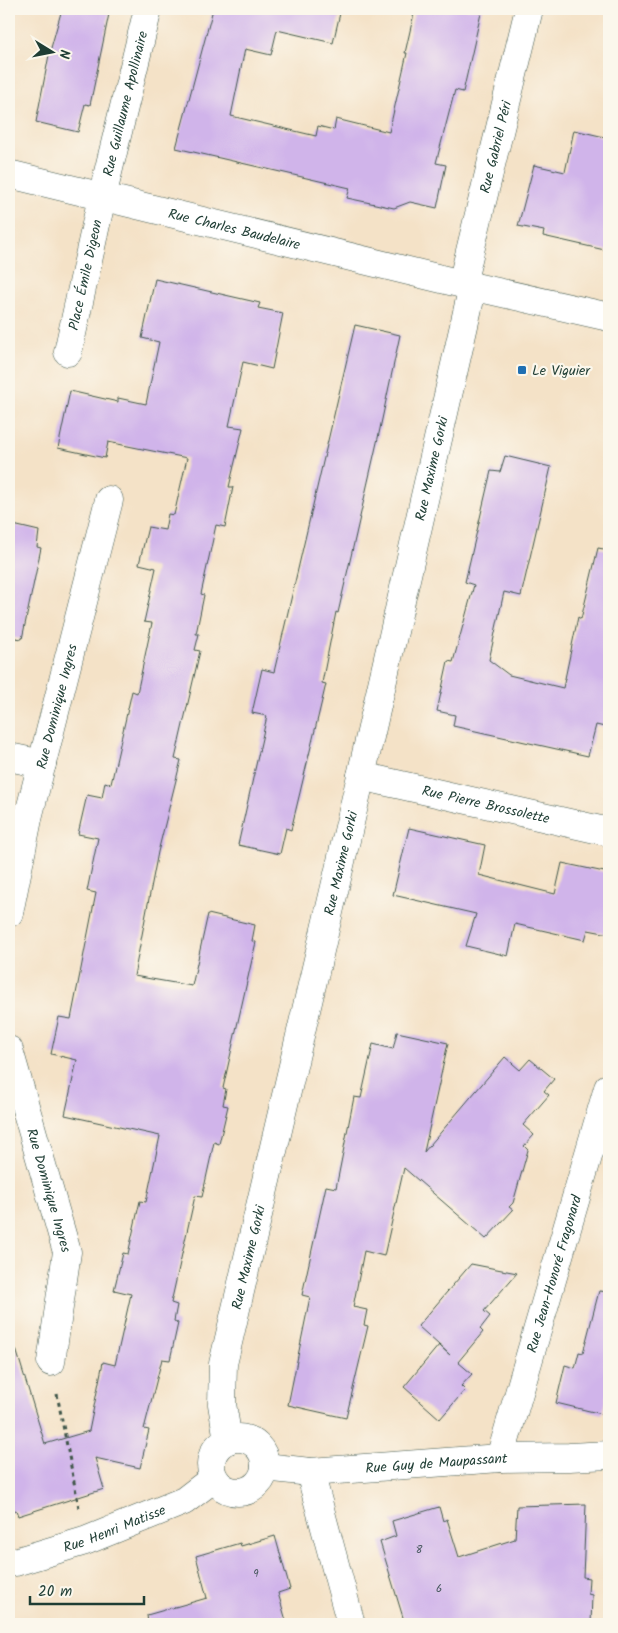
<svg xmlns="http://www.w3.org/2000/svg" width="618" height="1633" font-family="Kalam,sans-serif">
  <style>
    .building { fill: #d0b4ea }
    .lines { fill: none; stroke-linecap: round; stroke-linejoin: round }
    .minor-casing { stroke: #3f564a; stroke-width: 29 }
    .path { stroke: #3f564a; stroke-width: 3; stroke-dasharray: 4 4; stroke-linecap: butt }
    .minor { stroke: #fff; stroke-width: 28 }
    .poi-dot { fill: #1f6fb2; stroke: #fbf7ec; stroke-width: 2 }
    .labels { text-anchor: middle; stroke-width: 4.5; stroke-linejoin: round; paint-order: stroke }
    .number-label { font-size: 11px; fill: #4b5b62 }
    .street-label { font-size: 14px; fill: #1f3d34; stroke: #fbf7ec }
    .poi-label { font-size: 14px; fill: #1f3d34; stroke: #fbf7ec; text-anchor: start }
  </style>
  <rect width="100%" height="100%" fill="#fbf7ec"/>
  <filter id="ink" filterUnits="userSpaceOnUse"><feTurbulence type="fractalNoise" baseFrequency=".02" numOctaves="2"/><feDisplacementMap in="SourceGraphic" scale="10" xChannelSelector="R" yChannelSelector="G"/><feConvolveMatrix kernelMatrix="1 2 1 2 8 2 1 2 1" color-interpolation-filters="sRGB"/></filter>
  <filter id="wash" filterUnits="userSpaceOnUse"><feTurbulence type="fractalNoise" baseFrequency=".0096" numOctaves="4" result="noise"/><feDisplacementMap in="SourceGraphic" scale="20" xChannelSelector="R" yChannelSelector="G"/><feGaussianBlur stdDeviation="1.12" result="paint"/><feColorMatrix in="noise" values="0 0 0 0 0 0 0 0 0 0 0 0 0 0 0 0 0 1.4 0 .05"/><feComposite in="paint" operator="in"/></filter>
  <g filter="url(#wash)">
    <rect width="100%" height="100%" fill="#f4e2c7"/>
    <g id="blocks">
      <g class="building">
        <path d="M62,9H110L90,105L85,104L78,132L36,122L49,55Z"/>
        <path d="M213,9H341L333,43L277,30L271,55L245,49L231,116L316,136L318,126L334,130L336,119L389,132L407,53H405L415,9H482L463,92L455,90L436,163L446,165L437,208L410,202L394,208L347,198L350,188L176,148Z"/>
        <path d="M574,130L609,138V251L543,236L544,231L518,226L534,165L565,172Z"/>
        <path d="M155,279L260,303L258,308L283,313L272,369L243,362L229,426L243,428L229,487H233L225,527L216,525L201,594L204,595L196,634H199L195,650L200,651L175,759L181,760L158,852L134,976L192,986L208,914L255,925L252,941L256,942L223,1088L226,1089L223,1105L228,1106L219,1144L214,1142L202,1197L195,1196L171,1303L177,1305L174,1321L178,1323L170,1360L162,1359L144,1429L149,1430L140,1468L95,1458L104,1489L18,1516L16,1510L9,1513V1350L16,1349L45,1444L89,1431L103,1362L115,1365L131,1294L114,1290L123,1253L128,1254L140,1201L146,1202L160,1136L65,1115L77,1060L51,1054L59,1017L71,1019L96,893L87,891L98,838L78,834L87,795L102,798L105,782L111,784L132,691L137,693L152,623L144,622L156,568L139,564L148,527L165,530L168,514L174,515L187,458L108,442L105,458L58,448L70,391L118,402V398L146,404L159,342L142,338Z"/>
        <path d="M355,325L400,335L378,438L338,613L336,612L322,683L326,684L291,830L286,828L280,854L238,845L267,716L252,713L262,669L274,672Z"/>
        <path d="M505,456L551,467L521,596L504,592L489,660L509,675L563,688L578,617L581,619L598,548L609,550V728L596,725L588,756L453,726L455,715L437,711L448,661L453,662L474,585L465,582L491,471L500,472Z"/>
        <path d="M9,524L39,531L37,547L41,548L22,639L9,637Z"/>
        <path d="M409,828L485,845L479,875L555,894L562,863L609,873V934L588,930L585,940L515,924L508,956L466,946L476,914L393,895Z"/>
        <path d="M397,1032L448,1043L424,1152L505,1057L520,1070L530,1059L554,1079L544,1091L549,1095L523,1125L534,1135L524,1146L528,1150L513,1203L509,1207L513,1210L486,1239L404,1168L384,1256L364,1251L353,1307L367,1310L364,1325L368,1326L346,1418L288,1405L310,1297L302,1295L326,1186L336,1188L354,1097L361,1098L373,1044L393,1049Z"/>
        <path d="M471,1264L517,1273L484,1311L490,1316L480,1329L483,1332L458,1362L472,1374L461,1386L465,1390L440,1419L404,1387L439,1345L450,1355L418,1326Z"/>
        <path d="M599,1291L609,1292V1384L602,1414L556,1403L565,1365L575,1368L579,1352L583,1353Z"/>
        <path d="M586,1504L583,1577L589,1578L588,1594L592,1595L591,1624H405L380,1542L396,1536L392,1521L439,1507L443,1521L447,1519L459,1557L515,1539L517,1506Z"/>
        <path d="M275,1536L290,1589L278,1593L287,1624H148L147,1615L207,1598L196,1556L240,1543L241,1546Z"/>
      </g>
    </g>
  </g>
  <g filter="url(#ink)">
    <use href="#blocks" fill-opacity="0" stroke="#3f564a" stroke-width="1"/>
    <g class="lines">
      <defs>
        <g id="minor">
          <path id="s1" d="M9,174L462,284L609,317"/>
          <path id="s2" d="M462,284L529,9"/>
          <path id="s3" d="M68,352L102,197L148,9"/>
          <path d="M9,757L42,764"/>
          <path id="s4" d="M361,776L609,832"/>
          <path id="s5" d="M9,913L29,814L109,500"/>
          <path id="s6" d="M9,1050L67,1252L51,1362"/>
          <circle cx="238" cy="1465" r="27"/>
          <path id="s7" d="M228,1440L222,1404L223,1364L361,776L473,286"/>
          <path id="s8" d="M500,1458L608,1088"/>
          <path id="s9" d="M265,1467L310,1472L500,1458L569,1457L609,1455"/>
          <path d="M310,1472L351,1624"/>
          <path id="s10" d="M9,1563L15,1562L85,1541L184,1501L214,1478"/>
        </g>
      </defs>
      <use href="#minor" class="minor-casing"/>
      <path class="path" d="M57,1394L79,1508"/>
      <use href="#minor" class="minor"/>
    </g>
  </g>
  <rect class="poi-dot" x="517" y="365" width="10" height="10" rx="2.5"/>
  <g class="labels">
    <g class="number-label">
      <text x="419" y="1553">8</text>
      <text x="256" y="1577">9</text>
      <text x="439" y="1592">6</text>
    </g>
    <g class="street-label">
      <text dy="5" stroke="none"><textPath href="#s3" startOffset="255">Rue Guillaume Apollinaire</textPath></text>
      <text dy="5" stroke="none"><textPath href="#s2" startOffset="141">Rue Gabriel Péri</textPath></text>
      <text dy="5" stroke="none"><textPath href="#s1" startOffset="232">Rue Charles Baudelaire</textPath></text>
      <text dy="5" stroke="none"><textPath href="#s3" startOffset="79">Place Émile Digeon</textPath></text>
      <text dy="5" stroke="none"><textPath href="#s7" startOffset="996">Rue Maxime Gorki</textPath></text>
      <text dy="5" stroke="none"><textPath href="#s5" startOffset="212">Rue Dominique Ingres</textPath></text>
      <text dy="5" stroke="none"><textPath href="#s4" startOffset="128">Rue Pierre Brossolette</textPath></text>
      <text dy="5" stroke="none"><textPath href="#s7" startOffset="591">Rue Maxime Gorki</textPath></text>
      <text dy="5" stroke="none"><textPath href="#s6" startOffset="146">Rue Dominique Ingres</textPath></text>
      <text dy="5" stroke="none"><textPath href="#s7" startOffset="186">Rue Maxime Gorki</textPath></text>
      <text dy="5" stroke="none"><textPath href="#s8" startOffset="192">Rue Jean-Honoré Fragonard</textPath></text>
      <text dy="5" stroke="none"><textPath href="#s9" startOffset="172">Rue Guy de Maupassant</textPath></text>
      <text dy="5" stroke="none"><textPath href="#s10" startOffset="111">Rue Henri Matisse</textPath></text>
    </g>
    <g class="poi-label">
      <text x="532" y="375">Le Viguier</text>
    </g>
  </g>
  <rect width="618" height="1633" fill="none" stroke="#fbf7ec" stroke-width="30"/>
  <g transform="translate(52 52) rotate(100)" stroke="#fbf7ec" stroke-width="4" paint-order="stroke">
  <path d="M0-4L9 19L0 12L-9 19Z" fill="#1f3d34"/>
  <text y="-8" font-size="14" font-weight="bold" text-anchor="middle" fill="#1f3d34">N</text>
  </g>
  <path d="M30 1596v8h114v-8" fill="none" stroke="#1f3d34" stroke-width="2.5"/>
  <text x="38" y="1596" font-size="15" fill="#1f3d34" stroke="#fbf7ec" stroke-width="4" paint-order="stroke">20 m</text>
</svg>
